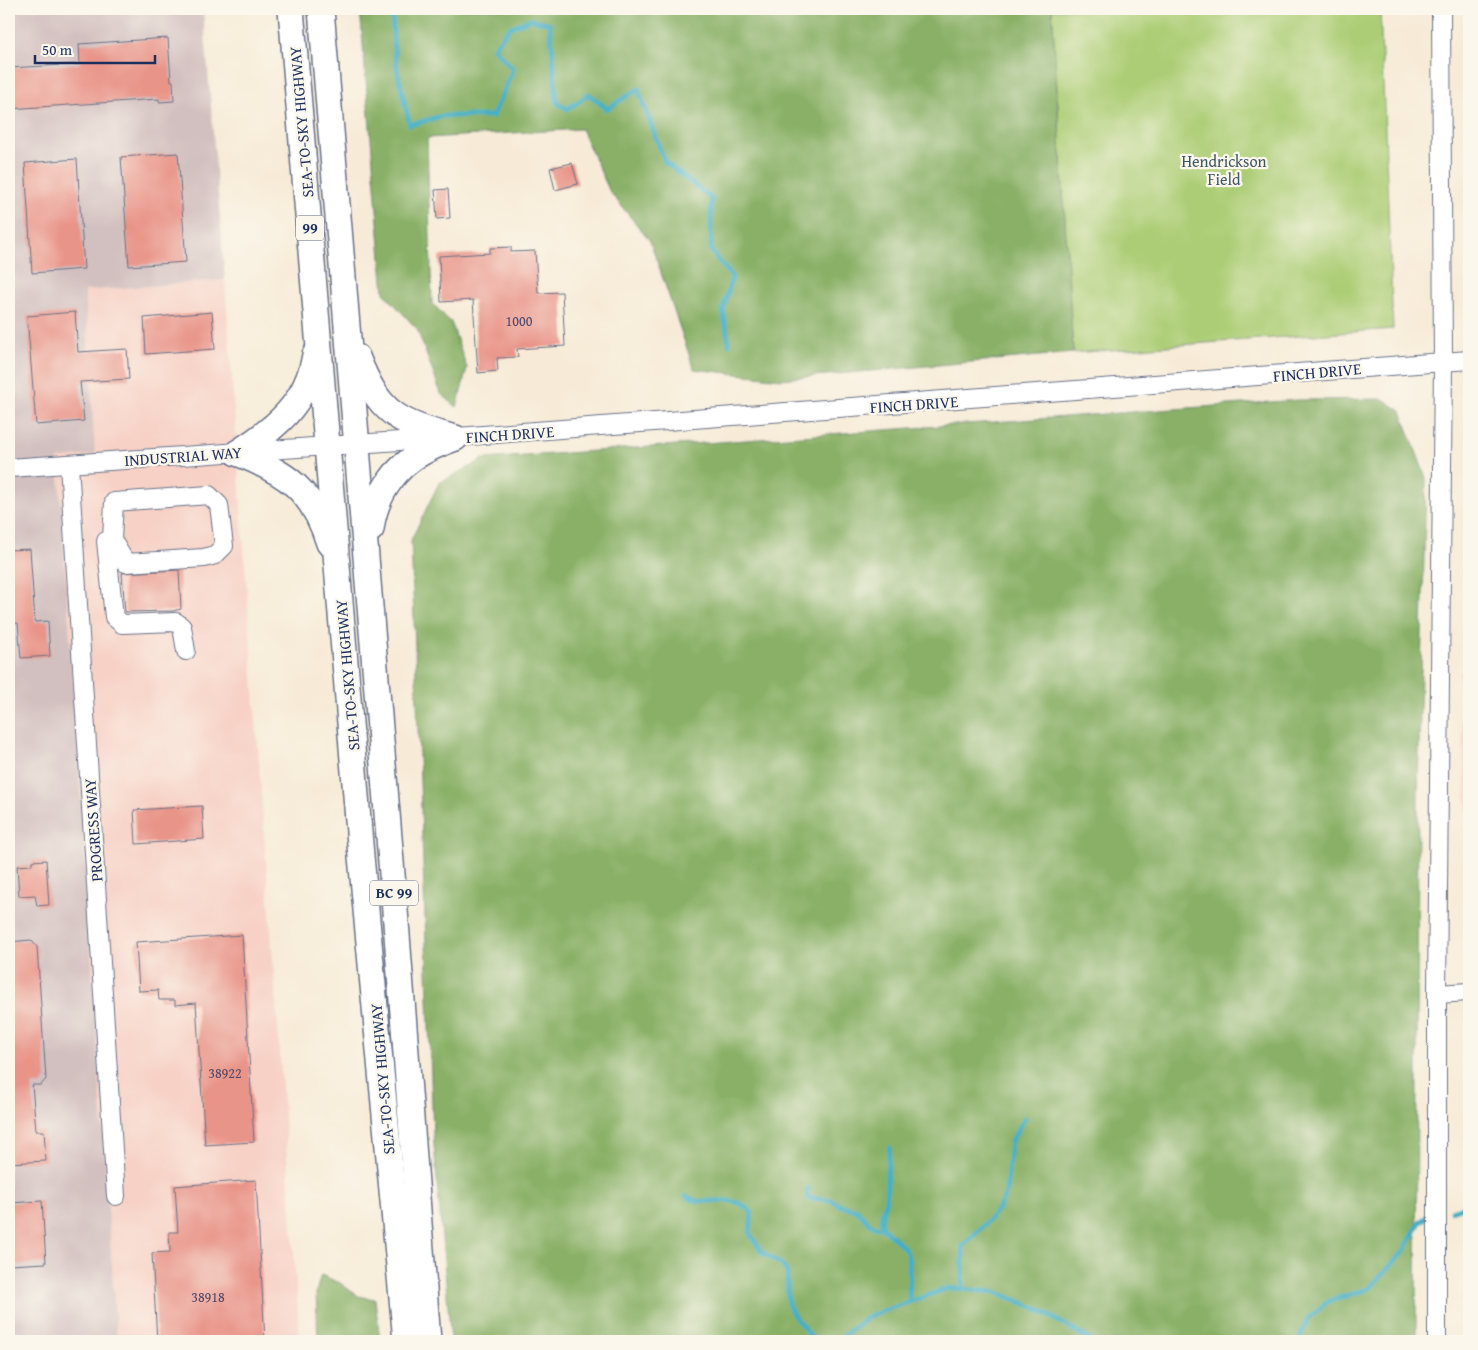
<svg xmlns="http://www.w3.org/2000/svg" width="1478" height="1350" font-family="'Gentium Book Plus',serif">
  <style>
    .built { fill: #f7d1c6 }
    .industrial { fill: #d2bfbf }
    .green { fill: #accd75; stroke: #647e6a }
    .forest { fill: #89b066; stroke: #527062 }
    .lines { fill: none; stroke-linecap: round; stroke-linejoin: round }
    .stream { stroke: #45afc4; stroke-width: 5 }
    .building { fill: #e99489 }
    .minor-casing { stroke: #687188; stroke-width: 20 }
    .highway-casing { stroke: #687188; stroke-width: 28 }
    .minor { stroke: #fff; stroke-width: 18 }
    .highway { stroke: #fff; stroke-width: 25 }
    .labels { text-anchor: middle; stroke-width: 4.5; stroke-linejoin: round; paint-order: stroke }
    .number-label { font-size: 14px; fill: #4e4869 }
    .shield { fill: #fbf7ec; stroke: #5e6b89; stroke-width: 1 }
    .shield-label { font-size: 15px; font-weight: bold; fill: #1b2f5e }
    .street-label { font-size: 16px; fill: #1b2f5e; stroke: #fbf7ec }
    .park-label { font-size: 16px; fill: #3f5664; stroke: #fbf7ec }
  </style>
  <rect width="100%" height="100%" fill="#fbf7ec"/>
  <filter id="ink" filterUnits="userSpaceOnUse"><feTurbulence type="fractalNoise" baseFrequency=".02" numOctaves="2"/><feDisplacementMap in="SourceGraphic" scale="10" xChannelSelector="R" yChannelSelector="G"/><feConvolveMatrix kernelMatrix="1 2 1 2 8 2 1 2 1" color-interpolation-filters="sRGB"/></filter>
  <filter id="wash" filterUnits="userSpaceOnUse"><feTurbulence type="fractalNoise" baseFrequency=".0096" numOctaves="4" result="noise"/><feDisplacementMap in="SourceGraphic" scale="20" xChannelSelector="R" yChannelSelector="G"/><feGaussianBlur stdDeviation="1.12" result="paint"/><feColorMatrix in="noise" values="0 0 0 0 0 0 0 0 0 0 0 0 0 0 0 0 0 1.4 0 .05"/><feComposite in="paint" operator="in"/></filter>
  <g filter="url(#wash)">
    <rect width="100%" height="100%" fill="#f7ebd7"/>
    <g class="built">
      <path d="M225,280L300,1341H117L58,458L95,454L85,291Z"/>
      <path d="M1459,672H1469V845Z"/>
    </g>
    <path class="industrial" d="M9,9H203L225,280L85,291L95,454L58,459L117,1341H9Z"/>
    <path class="green" d="M1052,9H1380L1393,329L1073,353Z"/>
    <g class="forest">
      <path d="M360,9H1052L1073,353L781,379L694,369L650,241L610,192L581,129L427,138L432,303L451,322L467,368L457,407L441,394L417,329L384,293Z"/>
      <path d="M1383,399L1401,411L1426,478L1418,791L1416,1341H451L433,1133L411,540L439,483L484,459L1298,400Z"/>
      <path d="M321,1275L340,1283L358,1296L375,1299L380,1341H318L316,1292Z"/>
    </g>
    <g class="lines">
      <g class="stream">
        <path d="M393,9C390,48 401,88 410,125L442,116H493L513,69L494,48L509,28L531,19L550,24L557,103L568,109L589,94L607,109L638,89L665,162L711,198V251L732,277L723,309L729,344"/>
        <path d="M890,1148C886,1165 888,1181 886,1198C885,1206 880,1215 882,1224C884,1233 900,1241 905,1249C912,1259 909,1289 909,1302"/>
        <path d="M808,1188L807,1195L808,1198L832,1200L839,1205L857,1210L870,1224L884,1230"/>
        <path d="M686,1196C690,1198 694,1201 698,1201C718,1203 736,1194 752,1213L750,1232L752,1237L762,1252L782,1265L787,1272L788,1304L794,1316L815,1341"/>
        <path d="M1451,1211L1469,1205"/>
        <path d="M963,1289V1246C979,1230 999,1214 1006,1192L1011,1141L1025,1118"/>
        <path d="M838,1341L869,1316L949,1288L996,1292L1036,1308L1092,1341"/>
        <path d="M1299,1341L1307,1320L1327,1302L1369,1289L1404,1251L1420,1222L1429,1215"/>
      </g>
    </g>
    <g id="blocks">
      <g class="building">
        <path d="M168,38L171,81H173L174,101L159,102V99L9,109V68L80,64L79,44Z"/>
        <path d="M178,153L186,262L129,266L121,157Z"/>
        <path d="M77,159L84,269L32,273L25,163Z"/>
        <path d="M572,163L578,184L555,190L550,168Z"/>
        <path d="M448,189L450,218L437,219L435,190Z"/>
        <path d="M511,247V252L535,251L538,293L562,292L565,346L517,349L518,357L497,358L498,371L478,373L473,300L441,302L439,256L490,253V248Z"/>
        <path d="M75,312L78,352L127,349L129,379L80,382L84,421L36,425L27,316Z"/>
        <path d="M212,312L215,349L146,354L144,318Z"/>
        <path d="M30,549L35,622L48,621L50,656L21,658L18,623L9,624V550Z"/>
        <path d="M179,570L181,609L173,611L125,612L122,573Z"/>
        <path d="M202,806L204,839L136,844L134,810Z"/>
        <path d="M46,860L49,905L37,906L35,895L19,896L17,866L32,865V861Z"/>
        <path d="M242,935L254,1142L205,1145L196,1003L175,1005V1000H159L158,990L139,991L136,942Z"/>
        <path d="M31,940L37,947L46,1079L41,1085H32L36,1131H44L46,1161L9,1163V942Z"/>
        <path d="M256,1180L265,1341H157L152,1253L170,1252L169,1232H178L175,1186Z"/>
        <path d="M42,1201L46,1263L9,1265V1203Z"/>
      </g>
    </g>
  </g>
  <g filter="url(#ink)">
    <use href="#blocks" fill-opacity="0" stroke="#687188" stroke-width="1"/>
    <g class="lines">
      <defs>
        <g id="minor">
          <path d="M69,464L116,1196"/>
          <path d="M9,468C496,436 983,398 1469,360"/>
          <path d="M209,495L219,505L224,546L215,555L204,558L126,563L112,540L114,502Z"/>
          <path d="M106,541L114,617L122,624L176,622L182,627L186,651"/>
          <path d="M1437,994L1469,992"/>
          <path d="M1437,1341V994L1443,362L1441,9"/>
        </g>
        <g id="highway">
          <path d="M291,9L361,856L406,1341"/>
          <path d="M321,9L397,935L428,1341"/>
          <path d="M357,357C380,415 397,422 455,438"/>
          <path d="M237,453C287,473 312,489 329,543"/>
          <path d="M237,453C276,428 307,403 315,355"/>
          <path d="M371,529C375,497 394,467 423,452C433,446 444,442 455,438"/>
        </g>
      </defs>
      <use href="#minor" class="minor-casing"/>
      <use href="#highway" class="highway-casing"/>
      <use href="#minor" class="minor"/>
      <use href="#highway" class="highway"/>
    </g>
  </g>
  <g class="labels">
    <g class="number-label">
      <text x="519" y="326">1000</text>
      <text x="225" y="1078">38922</text>
      <text x="208" y="1302">38918</text>
    </g>
    <g class="shield">
      <rect x="296" y="215.5" width="28" height="25" rx="4"/>
      <rect x="370" y="880.5" width="48" height="25" rx="4"/>
    </g>
    <g class="shield-label">
      <text x="310" y="233">99</text>
      <text x="394" y="898">BC 99</text>
    </g>
    <g class="street-label">
      <text transform="translate(301 122) rotate(-95)" y="6">SEA-TO-SKY HIGHWAY</text>
      <text transform="translate(1317 372) rotate(-5)" y="6">FINCH DRIVE</text>
      <text transform="translate(914 404) rotate(-4)" y="6">FINCH DRIVE</text>
      <text transform="translate(510 434) rotate(-4)" y="6">FINCH DRIVE</text>
      <text transform="translate(183 456) rotate(-4)" y="6">INDUSTRIAL WAY</text>
      <text transform="translate(347 675) rotate(-95)" y="6">SEA-TO-SKY HIGHWAY</text>
      <text transform="translate(93 830) rotate(-94)" y="6">PROGRESS WAY</text>
      <text transform="translate(382 1079) rotate(-95)" y="6">SEA-TO-SKY HIGHWAY</text>
    </g>
    <g class="park-label">
      <text x="1224" y="167">Hendrickson<tspan x="1224" dy="18">Field</tspan></text>
    </g>
  </g>
  <rect width="1478" height="1350" fill="none" stroke="#fbf7ec" stroke-width="30"/>
  <path d="M35 55v8h120v-8" fill="none" stroke="#1b2f5e" stroke-width="2.5"/>
  <text x="42" y="55" font-size="15" fill="#1b2f5e" stroke="#fbf7ec" stroke-width="4" paint-order="stroke">50 m</text>
</svg>
